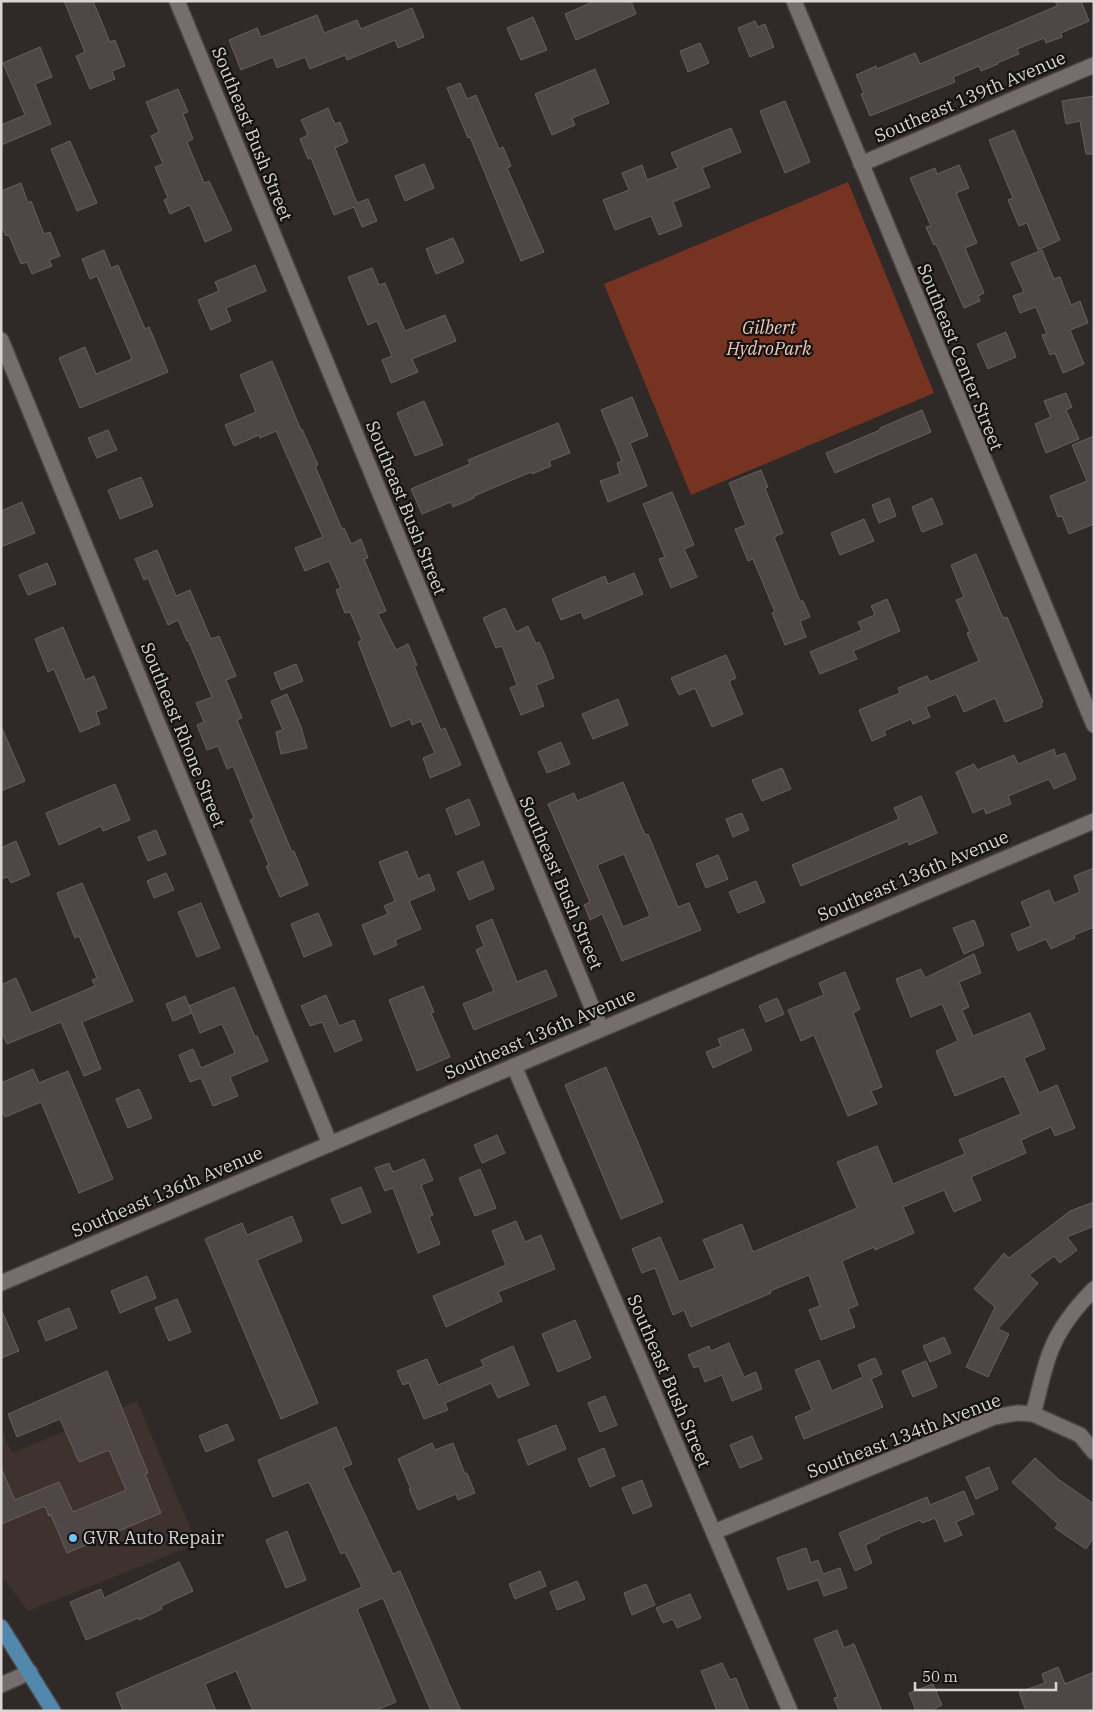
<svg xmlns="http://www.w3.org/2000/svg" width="1095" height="1712" font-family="'IBM Plex Serif',serif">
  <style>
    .built { fill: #3e312e }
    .green { fill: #732 }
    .building { fill: #4e4746; stroke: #67605e; fill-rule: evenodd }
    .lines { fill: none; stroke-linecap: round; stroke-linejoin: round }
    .minor-casing { stroke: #494543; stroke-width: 18 }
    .major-casing { stroke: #494543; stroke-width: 18 }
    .minor { stroke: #756e6c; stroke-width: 15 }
    .major { stroke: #5288ad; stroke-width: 15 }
    .poi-dot { fill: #75c0f6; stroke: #151312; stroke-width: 2 }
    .labels { text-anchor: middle; stroke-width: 4.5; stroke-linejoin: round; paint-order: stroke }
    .street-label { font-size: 18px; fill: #d9d5d4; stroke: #151312 }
    .park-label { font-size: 18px; font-style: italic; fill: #f3c6ba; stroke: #151312 }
    .poi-label { font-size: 18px; fill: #d9d5d4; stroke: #151312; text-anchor: start }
  </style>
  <rect width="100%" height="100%" fill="#2f2928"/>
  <path class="built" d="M137,1401L197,1544L28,1611L1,1575V1429L12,1453Z"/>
  <path class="green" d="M848,182L934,393L691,495L604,284Z"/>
  <g class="building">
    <path d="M64,1H93L110,42L115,40L125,66L112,71L115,79L90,89L76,56L85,52Z"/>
    <path d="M595,1H631L636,14L576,40L565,14Z"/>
    <path d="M1055,1H1081L1089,21L1061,33L1062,37L1046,43L1044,38L1017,49L1019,54L997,63L998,64L981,71L979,66L953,77L955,82L870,116L861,94L864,93L856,75L876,66L877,69L915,53L920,64L1057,6Z"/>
    <path d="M412,8L424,37L398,48L395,40L347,60L345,55L310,69L305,57L277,68L273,57L241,70L229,40L257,28L261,37L317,15L324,33L357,20L361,29Z"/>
    <path d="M533,17L547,50L521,60L507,28Z"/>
    <path d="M755,21L758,27L765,24L774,47L750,57L738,28Z"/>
    <path d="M700,43L709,63L688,72L680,51Z"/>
    <path d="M40,47L52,77L35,84L51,124L1,145V125L25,115L3,63Z"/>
    <path d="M595,69L609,103L572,118L575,125L552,135L535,94Z"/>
    <path d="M460,83L467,99L476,95L499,149L503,147L511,166L507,168L544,252L521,261L470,137L468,138L447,88Z"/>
    <path d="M178,89L188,112L183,114L193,139L187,142L204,183L209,181L232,230L205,242L190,205L170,214L164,200L168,198L155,167L163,164L151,136L159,132L146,102Z"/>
    <path d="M1094,96V154H1086L1080,121L1066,124L1062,101Z"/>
    <path d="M785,101L810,162L785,173L760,111Z"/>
    <path d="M328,108L335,124L340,122L348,142L335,148L357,203L368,199L377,221L362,227L354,207L334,215L311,158L308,159L300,139L308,135L301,120Z"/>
    <path d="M731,128L741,152L702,168L710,187L673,202L682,226L659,235L651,216L615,230L603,200L629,190L622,173L642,165L647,180L678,168L671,153Z"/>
    <path d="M1014,130L1060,240L1038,250L1027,223L1019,226L1008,200L1013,198L989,140Z"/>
    <path d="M70,141L97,203L77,211L51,149Z"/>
    <path d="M424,164L434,188L405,201L395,176Z"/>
    <path d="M959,165L969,188L956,193L977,243L965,248L984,293L978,296L980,301L964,308L936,244L934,245L926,227L931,226L910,178L935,168L937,174Z"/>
    <path d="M21,183L28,203L31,201L44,234L50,232L60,256L49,260L52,266L32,274L27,262L21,264L9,235L6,236L1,224V191Z"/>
    <path d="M453,238L464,262L436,274L426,249Z"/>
    <path d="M104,250L111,268L118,265L145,329L149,327L168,372L80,408L59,358L85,347L96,374L132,359L97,276L90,279L82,259Z"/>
    <path d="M1042,250L1054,279L1060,277L1071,305L1080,301L1088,323L1070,330L1084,364L1063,373L1055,353L1050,355L1042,335L1047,334L1036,307L1020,313L1013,296L1024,292L1011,263Z"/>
    <path d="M255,265L266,291L226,308L231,321L211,330L198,300L219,291L215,282Z"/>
    <path d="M372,268L379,285L385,283L405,331L445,315L456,341L412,359L418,372L391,383L382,360L392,356L377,321L368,325L348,277Z"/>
    <path d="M1006,332L1016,357L988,369L977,344Z"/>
    <path d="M272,361L301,430L302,429L318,465L315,466L342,529L344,528L351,544L361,539L368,558L364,559L386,611L378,614L396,650L408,644L417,665L414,666L441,730L445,728L461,765L430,778L423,758L435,753L421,721L412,725L410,719L391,727L358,642L362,640L350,612L345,613L336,590L341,588L329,561L305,571L295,548L323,537L276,431L260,438L259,435L234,446L225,425L256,412L240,375Z"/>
    <path d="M1066,393L1072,407L1066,410L1079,439L1046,453L1035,424L1051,417L1044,401Z"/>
    <path d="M632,397L648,436L630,443L647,486L608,502L600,481L620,474L617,463L622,461L601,410Z"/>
    <path d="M424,401L443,445L415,456L397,413Z"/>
    <path d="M922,410L931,432L835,473L826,453L880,430V428Z"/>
    <path d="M558,423L570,453L549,461L551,466L532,474L531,472L474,496V498L453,507L451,502L422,514L411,489L470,464L468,460Z"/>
    <path d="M108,430L117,450L97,458L88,438Z"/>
    <path d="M1094,436V524L1069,534L1062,516L1058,517L1050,496L1087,481L1072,445Z"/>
    <path d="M761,470L768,487L765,488L783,533L774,537L800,601H803L810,617L800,621L806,637L785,645L772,613L775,612L753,559L748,561L735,529L746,525L729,483Z"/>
    <path d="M141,477L153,506L120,519L108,490Z"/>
    <path d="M672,492L694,545L684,549L697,577L671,588L659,559L665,557L643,504Z"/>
    <path d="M889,498L896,516L879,523L872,505Z"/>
    <path d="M932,498L943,524L922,532L912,507Z"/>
    <path d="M22,502L35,533L1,547V511Z"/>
    <path d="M864,519L874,541L840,555L831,533Z"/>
    <path d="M157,550L176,596L190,590L211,639L219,636L236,676L226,680L242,718L237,720L292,852L294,851L308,885L280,897L266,866L269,865L250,820L254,818L233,766L227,769L218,746L207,750L197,725L204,722L196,703L212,697L188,640L187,641L178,620L168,625L148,578L144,580L135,559Z"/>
    <path d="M976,554L1003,618L1007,617L1043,702L1041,703L1042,707L1005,722L995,698L964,712L956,694L926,707L930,717L913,724L911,719L884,731L886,735L872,741L859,710L900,693L898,688L927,676L930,682L979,661L967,633L970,632L956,600L964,597L951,565Z"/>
    <path d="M47,563L56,584L28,595L19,575Z"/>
    <path d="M634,573L643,594L584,619L581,612L561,620L552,599L605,576L608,584Z"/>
    <path d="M887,599L900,631L853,651L857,659L820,674L810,652L862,630L858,622L875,615L871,606Z"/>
    <path d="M505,608L516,632L528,626L536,644L539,642L545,655L554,678L536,685L544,706L521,715L510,688L517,685L502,646L496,648L483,618Z"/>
    <path d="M63,627L85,680L94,676L107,708L96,712L100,724L80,732L54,669L48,672L35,639Z"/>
    <path d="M726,655L736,678L729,681L743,714L712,727L695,688L679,695L671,678Z"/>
    <path d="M296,664L303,681L281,690L274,673Z"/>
    <path d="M287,694L301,727L307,748L281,754L276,732L283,730L271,701Z"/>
    <path d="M618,699L628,725L593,739L582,714Z"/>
    <path d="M1,726L25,781L1,791Z"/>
    <path d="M561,742L570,764L547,773L538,752Z"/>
    <path d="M1054,749L1056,756L1065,753L1076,779L1054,789L1049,779L1008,796L1011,804L986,814L984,808L973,813L956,772L974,764L977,770L1014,755L1018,764Z"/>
    <path d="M782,768L791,789L762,801L752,780Z"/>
    <path d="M623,782L645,835L648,834L678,907L689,903L701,930L622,961L602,914L590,920L584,905L590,902L548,804L574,793L577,801ZM624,854L650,916L623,927L597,865Z"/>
    <path d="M115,784L130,820L103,831L101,826L59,845L46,813Z"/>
    <path d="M921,796L937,833L909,845L908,841L801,886L792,865L899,819L894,808Z"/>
    <path d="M469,799L480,825L456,835L446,809Z"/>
    <path d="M742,813L749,830L733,837L726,819Z"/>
    <path d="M156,830L166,854L148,861L138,837Z"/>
    <path d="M16,841L30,875L11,883L8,877L1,879V848Z"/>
    <path d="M407,851L418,879L429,874L435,890L409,901L421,929L395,940L397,945L374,955L362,925L388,914L384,906L395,901L379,862Z"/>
    <path d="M718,855L728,879L706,888L696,864Z"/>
    <path d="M483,861L494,889L469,900L457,872Z"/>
    <path d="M1094,868V927L1074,935L1075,938L1051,949L1046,939L1018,951L1011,934L1031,926L1021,902L1049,890L1054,903L1080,892L1074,876Z"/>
    <path d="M166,873L174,890L154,898L147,881Z"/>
    <path d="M756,881L765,902L738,913L729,892Z"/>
    <path d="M82,883L133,1001L82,1022L101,1069L84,1076L61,1022L7,1044L1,1031V985L16,978L31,1013L95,986L92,980L97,978L79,936L75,938L57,893Z"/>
    <path d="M201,903L220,948L197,957L178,912Z"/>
    <path d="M318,913L332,945L304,957L291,924Z"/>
    <path d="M492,919L517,982L546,970L557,996L474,1030L463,1004L494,991L476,950L484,946L476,926Z"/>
    <path d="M974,920L984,945L964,954L953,928Z"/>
    <path d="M974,954L981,973L959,982L969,1007L962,1010L973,1036L1030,1013L1045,1049L1024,1058L1039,1093L1057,1085L1075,1128L1055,1136L1051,1127L1021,1140L1026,1153L971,1177L981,1200L954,1212L944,1190L903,1207L914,1233L875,1250L874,1247L842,1261L858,1305L848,1309L855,1327L821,1340L809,1310L820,1306L809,1275L770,1291L771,1293L691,1327L684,1310L673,1315L655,1268L642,1273L632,1249L660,1237L679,1282L715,1268L703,1240L742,1224L753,1252L857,1208L837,1162L877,1146L893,1184L965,1154L959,1140L1021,1114L1004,1076L955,1096L936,1051L958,1041L942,1004L911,1017L896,979L921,969L925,978Z"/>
    <path d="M845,972L860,1009L853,1013L882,1087L871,1091L877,1104L848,1116L814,1035L801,1041L788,1010L824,995L819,983Z"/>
    <path d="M423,986L434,1012L431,1013L450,1057L417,1071L389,1000Z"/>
    <path d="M234,987L255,1037L257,1036L268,1061L230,1077L238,1096L213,1106L201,1078L190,1082L179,1055L193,1049L201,1068L235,1053L222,1024L200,1033L189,1006Z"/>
    <path d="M326,995L339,1026L354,1020L362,1040L335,1052L322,1022L310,1026L301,1006Z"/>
    <path d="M185,996L192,1013L173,1021L166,1004Z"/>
    <path d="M777,998L784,1014L766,1022L759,1006Z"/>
    <path d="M743,1029L752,1050L713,1068L706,1052L721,1046L718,1039Z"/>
    <path d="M606,1067L663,1202L621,1219L565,1085Z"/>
    <path d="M33,1069L39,1083L68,1071L113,1179L79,1193L41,1102L5,1117L1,1109V1083Z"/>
    <path d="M139,1089L152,1118L128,1128L116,1099Z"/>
    <path d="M497,1135L505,1153L482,1163L474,1145Z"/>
    <path d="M424,1159L433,1180L421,1185L433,1215L429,1217L440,1244L418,1253L393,1188L385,1191L375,1168L389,1163L393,1172Z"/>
    <path d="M480,1169L496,1208L475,1216L459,1178Z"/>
    <path d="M361,1187L371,1212L342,1224L331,1199Z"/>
    <path d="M1094,1202V1226L1067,1237L1077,1250L1060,1263L1054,1256L1029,1275L1038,1283L998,1329L1009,1334L988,1377L966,1367L995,1307L974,1289L1004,1253L1009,1258L1070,1211Z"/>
    <path d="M292,1216L302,1241L257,1260L318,1403L281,1419L205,1239L242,1223L247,1235Z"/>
    <path d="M516,1221L525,1242L541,1235L555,1269L498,1292L502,1301L446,1327L433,1296L506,1265L492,1231Z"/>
    <path d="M147,1276L156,1298L120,1313L111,1291Z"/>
    <path d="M177,1299L191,1332L169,1341L155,1308Z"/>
    <path d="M69,1308L77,1328L46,1341L38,1321Z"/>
    <path d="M1,1309L19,1351L1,1358Z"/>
    <path d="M575,1320L591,1358L558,1372L542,1334Z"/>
    <path d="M944,1337L951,1353L930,1362L923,1346Z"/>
    <path d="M729,1343L744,1377L756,1372L762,1389L732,1401L722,1375L705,1382L699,1366L694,1368L688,1355L709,1346L711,1351Z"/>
    <path d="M513,1346L529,1385L498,1398L491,1383L445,1403L448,1410L424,1419L409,1383L403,1385L397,1371L427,1359L438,1385L484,1366L481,1360Z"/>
    <path d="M875,1358L882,1374L871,1379L883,1407L804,1439L795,1417L812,1410L795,1370L819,1360L832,1391L863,1377L858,1365Z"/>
    <path d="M926,1361L937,1387L913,1397L902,1371Z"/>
    <path d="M107,1371L148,1473L145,1474L161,1513L67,1553L51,1515L49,1516L45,1506L1,1524V1468L15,1500L59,1482L73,1512L126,1490L109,1450L79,1462L60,1419L17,1437L8,1414Z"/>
    <path d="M605,1396L617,1425L600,1432L588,1403Z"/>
    <path d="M227,1424L234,1440L206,1452L199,1436Z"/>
    <path d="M556,1425L566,1449L528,1465L518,1440Z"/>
    <path d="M336,1427L352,1464L343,1468L393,1574L400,1571L461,1711H431L383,1598L357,1609L396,1702L374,1711H253L236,1671L205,1684L216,1711H123L116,1693L362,1587L345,1552L341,1554L309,1482L273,1497L258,1460Z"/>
    <path d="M752,1436L762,1459L740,1468L730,1445Z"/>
    <path d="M432,1443L435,1450L453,1443L465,1474L467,1473L475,1493L458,1500L456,1494L418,1510L409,1489H411L398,1459Z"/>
    <path d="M604,1448L615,1476L590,1487L578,1459Z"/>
    <path d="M1035,1458L1058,1479L1094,1504V1537L1086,1549L1055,1528L1058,1524L1012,1482Z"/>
    <path d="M989,1467L998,1489L976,1499L966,1477Z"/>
    <path d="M642,1480L652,1506L633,1514L622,1488Z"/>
    <path d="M964,1491L974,1514L956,1522L962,1535L945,1542L935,1518L922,1523L920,1520L879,1537V1539L865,1545L872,1563L855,1571L839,1533L927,1497L930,1505Z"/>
    <path d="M287,1531L306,1580L286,1588L266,1540Z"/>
    <path d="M806,1548L811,1563L818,1560L823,1574L840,1568L847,1588L824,1596L818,1580L788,1590L777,1558Z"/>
    <path d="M179,1562L193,1591L161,1606L162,1609L139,1620L138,1618L86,1640L70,1602L101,1589L104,1598Z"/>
    <path d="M540,1571L546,1586L515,1599L509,1584Z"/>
    <path d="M577,1581L585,1599L557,1610L550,1592Z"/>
    <path d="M646,1584L655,1605L632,1615L624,1593Z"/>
    <path d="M690,1594L701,1618L677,1628L673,1619L663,1623L656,1608Z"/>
    <path d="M837,1630L844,1648L854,1644L882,1711H839L834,1698L838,1697L814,1639Z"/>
    <path d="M722,1663L730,1680L736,1678L749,1711H717L701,1671Z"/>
    <path d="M1058,1667L1065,1684L1094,1672V1711H1026L1019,1692L1045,1683L1042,1674Z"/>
    <path d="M933,1684L942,1705L929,1711H916L909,1693Z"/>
  </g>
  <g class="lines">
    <defs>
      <g id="minor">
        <path d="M177,1L601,1029"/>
        <path d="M794,1L1094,725"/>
        <path d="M861,164L1094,65"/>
        <path d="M1,340L330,1144"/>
        <path d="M514,1066L790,1711"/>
        <path d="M1,1283L1094,821"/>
        <path d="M1033,1414C1039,1393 1043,1370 1051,1350C1060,1327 1077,1306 1094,1289"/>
        <path d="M714,1532L994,1417L1018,1413L1033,1414L1080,1435L1094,1452"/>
        <path d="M1,1685L30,1672"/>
      </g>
      <path id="major" d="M1,1627L53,1711"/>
    </defs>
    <use href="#minor" class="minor-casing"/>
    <use href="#major" class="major-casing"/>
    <use href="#minor" class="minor"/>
    <use href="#major" class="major"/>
  </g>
  <circle class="poi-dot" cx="73" cy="1538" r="5"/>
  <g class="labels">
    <g class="street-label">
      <text transform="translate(970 97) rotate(-23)" y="6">Southeast 139th Avenue</text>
      <text transform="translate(252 134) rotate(68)" y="6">Southeast Bush Street</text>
      <text transform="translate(960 357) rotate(68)" y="6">Southeast Center Street</text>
      <text transform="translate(406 508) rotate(68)" y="6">Southeast Bush Street</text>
      <text transform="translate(183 735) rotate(68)" y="6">Southeast Rhone Street</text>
      <text transform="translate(913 876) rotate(-23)" y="6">Southeast 136th Avenue</text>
      <text transform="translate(561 883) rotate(67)" y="6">Southeast Bush Street</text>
      <text transform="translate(540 1034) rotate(-23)" y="6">Southeast 136th Avenue</text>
      <text transform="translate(167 1192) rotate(-23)" y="6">Southeast 136th Avenue</text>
      <text transform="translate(669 1381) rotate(67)" y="6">Southeast Bush Street</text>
      <text transform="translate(904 1436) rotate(-21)" y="6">Southeast 134th Avenue</text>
    </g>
    <g class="park-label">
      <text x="769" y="334">Gilbert<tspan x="769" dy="21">HydroPark</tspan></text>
    </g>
    <g class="poi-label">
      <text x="83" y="1544">GVR Auto Repair</text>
    </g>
  </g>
  <rect width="1095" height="1712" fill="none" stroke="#d9d5d4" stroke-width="5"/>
  <path d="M915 1682v8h141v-8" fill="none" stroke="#d9d5d4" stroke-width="2.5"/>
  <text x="922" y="1682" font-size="15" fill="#d9d5d4" stroke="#151312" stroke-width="4" paint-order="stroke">50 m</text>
</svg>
